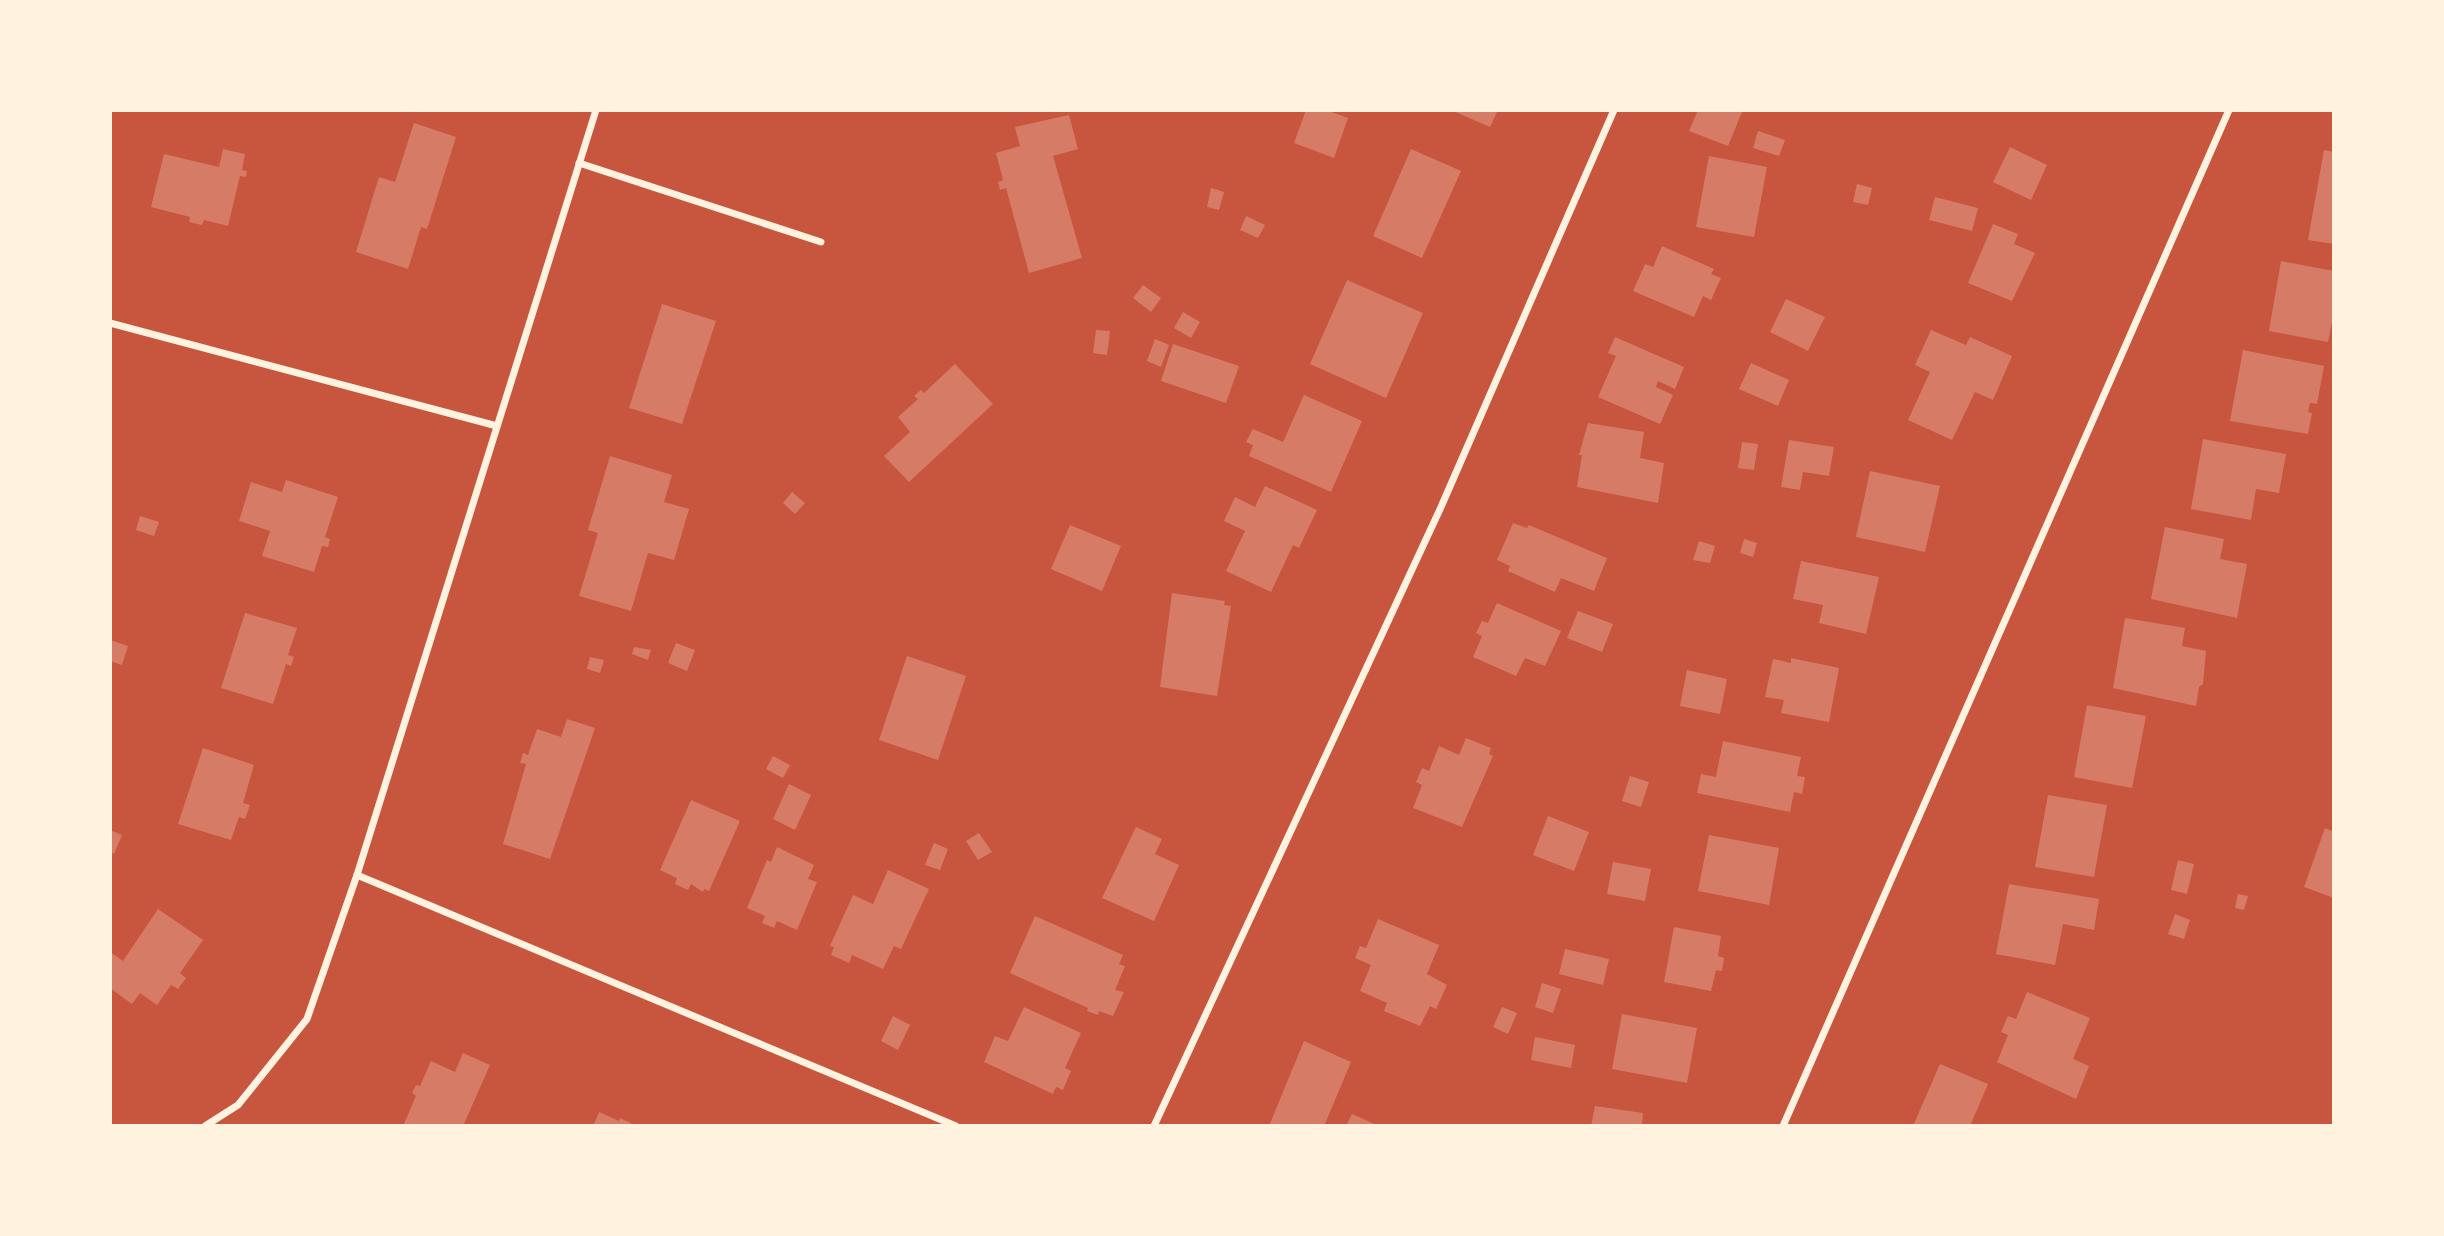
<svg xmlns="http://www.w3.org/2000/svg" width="2444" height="1236" font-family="Commissioner,sans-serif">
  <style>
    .building { fill: #d67c66 }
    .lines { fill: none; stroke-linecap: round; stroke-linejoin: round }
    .minor { stroke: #fff3e0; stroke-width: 7 }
  </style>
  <rect width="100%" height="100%" fill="#c8553d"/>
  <g class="building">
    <path d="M1306,110H1326L1348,118L1334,158L1294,143Z"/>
    <path d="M1451,110H1498L1490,127Z"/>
    <path d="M1698,110L1742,112L1728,146L1689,131Z"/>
    <path d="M1069,115L1078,149L1053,156L1082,258L1029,273L1006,188L1000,190L998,182L1003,180L996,153L1020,146L1015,127Z"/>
    <path d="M414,123L456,137L427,229L421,227L408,269L356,252L379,177L395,182Z"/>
    <path d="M1758,131L1785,140L1779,156L1753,148Z"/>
    <path d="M2010,147L2047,165L2031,200L1993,182Z"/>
    <path d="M223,149L245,154L242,170L247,171L246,177L240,176L228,226L204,220L202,225L189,222L190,217L151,207L164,154L219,167Z"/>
    <path d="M1411,149L1461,171L1422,258L1373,236Z"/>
    <path d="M2324,150L2334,152V244L2308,240Z"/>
    <path d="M1709,156L1767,167L1754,237L1696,227Z"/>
    <path d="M1857,184L1872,188L1868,205L1853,202Z"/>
    <path d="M1211,188L1224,192L1219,210L1207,207Z"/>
    <path d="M1935,197L1978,208L1972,231L1929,220Z"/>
    <path d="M1246,216L1265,225L1258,238L1240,230Z"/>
    <path d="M1993,224L2018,234L2014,244L2035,253L2012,301L1968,283Z"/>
    <path d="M1662,246L1714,269L1711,274L1721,278L1711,300L1703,296L1694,317L1633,291L1645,264L1653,267Z"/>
    <path d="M2281,261L2334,271V311L2328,342L2269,331Z"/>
    <path d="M1347,280L1423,313L1386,398L1310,364Z"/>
    <path d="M1143,285L1161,298L1151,312L1133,298Z"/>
    <path d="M1786,299L1825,317L1808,351L1770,332Z"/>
    <path d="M662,304L716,321L682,424L629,408Z"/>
    <path d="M1183,312L1200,322L1191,338L1174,328Z"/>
    <path d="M1096,330L1110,331L1107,355L1093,353Z"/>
    <path d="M1931,330L1966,345L1970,337L2012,356L1993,400L1975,392L1952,440L1908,420L1930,372L1915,365Z"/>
    <path d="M1615,337L1684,367L1675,389L1658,381L1656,387L1673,395L1660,424L1598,397L1616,356L1608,353Z"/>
    <path d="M1155,339L1169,345L1161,367L1147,361Z"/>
    <path d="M1173,344L1239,366L1226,403L1161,381Z"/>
    <path d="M2243,350L2324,366L2317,404L2310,403L2308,412L2312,413L2308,434L2230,421Z"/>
    <path d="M1751,363L1789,380L1778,406L1739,389Z"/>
    <path d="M955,364L993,404L909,482L884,456L910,432L898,417L918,399L914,396L921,390L924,393Z"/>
    <path d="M1304,395L1362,421L1331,492L1249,456L1253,445L1246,442L1253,429L1283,442Z"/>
    <path d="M1588,423L1644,432L1640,458L1664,463L1658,503L1577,487L1582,455H1579Z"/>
    <path d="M2203,439L2286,454L2279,493L2256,489L2251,520L2191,509Z"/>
    <path d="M1789,440L1834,447L1829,476L1803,472L1800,490L1781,487Z"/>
    <path d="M1742,442L1758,444L1754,470L1738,468Z"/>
    <path d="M610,456L672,475L664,502L689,509L674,560L648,553L631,611L579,596L598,533L588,530Z"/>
    <path d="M1870,471L1940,486L1925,552L1856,537Z"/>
    <path d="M286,480L338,497L325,537L330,539L328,547L322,546L314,572L262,556L270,531L239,521L251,482L282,492Z"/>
    <path d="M1265,486L1317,510L1299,548L1293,545L1271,592L1226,571L1245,531L1224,521L1235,497L1255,507Z"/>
    <path d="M792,492L805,503L795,514L783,503Z"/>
    <path d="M140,516L159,522L154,536L136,530Z"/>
    <path d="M1513,523L1527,528L1529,525L1607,558L1594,591L1561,578L1555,592L1508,571L1510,566L1497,560Z"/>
    <path d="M1070,525L1121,546L1102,591L1051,569Z"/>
    <path d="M2165,527L2224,539L2220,559L2247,564L2237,618L2151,599Z"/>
    <path d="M1744,539L1757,543L1753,557L1740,553Z"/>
    <path d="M1699,541L1715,546L1710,563L1693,560Z"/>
    <path d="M1801,561L1879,577L1866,634L1819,623L1823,605L1793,599Z"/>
    <path d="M1172,593L1225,601L1224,605L1231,606L1217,696L1160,687Z"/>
    <path d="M1497,603L1561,631L1545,666L1525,658L1516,676L1473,657L1482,636L1476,633L1482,621L1488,623Z"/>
    <path d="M1578,611L1613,624L1602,652L1567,638Z"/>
    <path d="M245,613L297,628L288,655L294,657L291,666L286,664L273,704L221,688Z"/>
    <path d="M2125,618L2185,628L2182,646L2206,651L2203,684L2199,687L2196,706L2113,688Z"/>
    <path d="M110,640L128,646L122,665L110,661Z"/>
    <path d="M676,643L695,650L687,671L668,663Z"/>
    <path d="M634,647L651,650L648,660L632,654Z"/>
    <path d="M907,656L966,676L938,760L879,740Z"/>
    <path d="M590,657L604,660L600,673L587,669Z"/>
    <path d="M1791,658L1839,668L1829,722L1781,713L1784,700L1765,697L1773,659L1791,663Z"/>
    <path d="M1687,670L1727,679L1720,714L1680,706Z"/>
    <path d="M2087,705L2146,716L2132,788L2074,777Z"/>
    <path d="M567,719L595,728L550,859L503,844L526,764L520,763L523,753L528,755L537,729L561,737Z"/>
    <path d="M1466,738L1491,748L1489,754L1493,756L1462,827L1413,808L1422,785L1416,782L1422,768L1429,771L1439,746L1459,755Z"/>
    <path d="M1723,741L1801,757L1797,776L1805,777L1802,794L1794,792L1790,812L1697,793L1701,774L1716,777Z"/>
    <path d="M203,748L254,765L243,803L250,805L245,819L239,817L231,840L178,824Z"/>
    <path d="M773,756L790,765L783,778L766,769Z"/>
    <path d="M1630,776L1649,782L1641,807L1622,801Z"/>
    <path d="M789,784L811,795L795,830L773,819Z"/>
    <path d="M2048,795L2107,805L2094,877L2035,867Z"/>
    <path d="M691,800L740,821L709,891L704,889L703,892L691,884L688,890L675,884L677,878L660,870Z"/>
    <path d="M1548,816L1589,832L1574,871L1533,855Z"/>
    <path d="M1136,827L1162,839L1155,854L1179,865L1154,921L1102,898Z"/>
    <path d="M2325,828L2334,832V898L2304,887Z"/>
    <path d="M110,830L122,835L114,854L110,852Z"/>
    <path d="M979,833L992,852L978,860L966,841Z"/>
    <path d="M1709,835L1779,848L1769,905L1698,891Z"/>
    <path d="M934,843L948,849L940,870L925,865Z"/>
    <path d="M777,847L814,865L808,879L817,882L797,930L777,921L774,928L762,923L765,916L747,908L767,860L771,862Z"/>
    <path d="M2178,860L2194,864L2187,894L2171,890Z"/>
    <path d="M1613,862L1651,869L1645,901L1607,894Z"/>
    <path d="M888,870L929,889L901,949L894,946L883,969L852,955L849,963L831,955L834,947L830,946L853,895L873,904Z"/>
    <path d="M2009,884L2099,899L2094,930L2063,924L2055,965L1996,954Z"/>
    <path d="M2238,894L2248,896L2244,910L2235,908Z"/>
    <path d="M158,909L203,940L180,973L186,978L178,989L171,985L157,1005L140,993L132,1004L110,988V952L123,961Z"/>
    <path d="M2175,914L2190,920L2184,939L2168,934Z"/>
    <path d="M1035,916L1123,955L1119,964L1125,966L1115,990L1124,992L1113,1016L1099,1011L1098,1015L1087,1011L1088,1008L1010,973Z"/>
    <path d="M1378,919L1439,945L1427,974L1447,985L1436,1009L1430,1006L1420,1026L1384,1011L1387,1003L1360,991L1371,965L1355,958L1360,946L1366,948Z"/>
    <path d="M1674,927L1721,936L1718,956L1724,958L1722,971L1716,970L1711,991L1664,982Z"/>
    <path d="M1565,949L1609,959L1603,985L1559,974Z"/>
    <path d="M1542,983L1561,989L1553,1013L1535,1007Z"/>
    <path d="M2027,992L2090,1018L2073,1059L2089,1066L2076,1099L1997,1062L2008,1035L2001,1032L2008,1016L2016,1019Z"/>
    <path d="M1024,1007L1081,1033L1065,1068L1071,1071L1063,1090L1056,1087L1053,1094L984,1062L995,1036L1008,1041Z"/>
    <path d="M1502,1007L1517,1013L1508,1034L1493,1027Z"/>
    <path d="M1622,1014L1697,1028L1687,1083L1612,1069Z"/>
    <path d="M893,1016L910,1025L898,1050L881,1041Z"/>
    <path d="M1535,1037L1575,1045L1571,1068L1531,1060Z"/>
    <path d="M1304,1041L1351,1062L1324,1126H1269Z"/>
    <path d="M463,1053L490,1065L463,1126H403L416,1096L412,1093L416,1085L420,1086L431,1061L455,1072Z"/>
    <path d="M1940,1064L1988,1084L1970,1126H1913Z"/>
    <path d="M1595,1106L1643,1113L1642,1126H1591Z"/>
    <path d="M599,1112L619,1121L620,1118L631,1123L630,1126H593Z"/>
    <path d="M1352,1114L1379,1126H1346Z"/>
  </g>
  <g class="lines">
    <g class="minor">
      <path d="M579,163L821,242"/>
      <path d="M110,323L497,426"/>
      <path d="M357,875L956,1126"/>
      <path d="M205,1126L238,1105L307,1019L357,875L596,110"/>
      <path d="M1154,1126L1441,507L1614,110"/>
      <path d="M1783,1126L2229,110"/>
    </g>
  </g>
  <rect width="2444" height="1236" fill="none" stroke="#fff3e0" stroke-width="224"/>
</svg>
